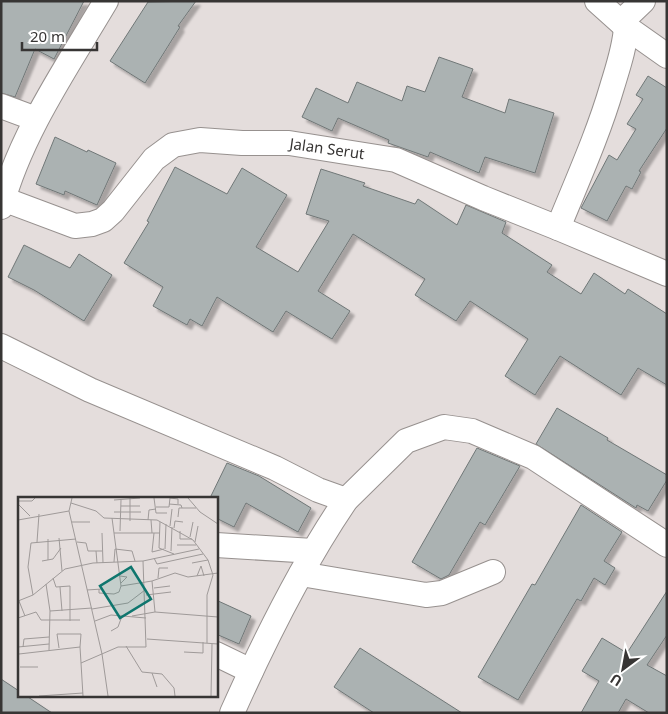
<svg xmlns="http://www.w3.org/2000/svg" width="668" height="714" font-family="'Noto Sans',sans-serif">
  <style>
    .building { fill: #abb2b2; stroke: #707777; filter: url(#shadow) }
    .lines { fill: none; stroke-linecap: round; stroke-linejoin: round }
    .street-casing { stroke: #97918f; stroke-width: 26 }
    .street { stroke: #fff; stroke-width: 24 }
    .labels { text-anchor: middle; stroke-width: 4; stroke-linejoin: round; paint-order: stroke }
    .street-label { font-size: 15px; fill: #373534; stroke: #fff }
    .inset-road { fill: none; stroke: #9f9a99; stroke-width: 1 }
    .view { fill: #0f766e; fill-opacity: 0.15; stroke: #0f766e; stroke-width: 2.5 }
    .inset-edge { fill: none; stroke: #373534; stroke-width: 2.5 }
  </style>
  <defs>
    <filter id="shadow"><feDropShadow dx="4.5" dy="4.5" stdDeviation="1" flood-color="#0004"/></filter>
  </defs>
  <rect width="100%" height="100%" fill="#e4dddc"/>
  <g class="building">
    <path d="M1,1H84L54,59L35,49L15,97L1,93Z"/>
    <path d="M196,1L178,26L180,27L145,83L110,61L148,2Z"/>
    <path d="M439,57L473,69L462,97L505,113L509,99L554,113L535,173L485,157L479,173L430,152L428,157L388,143L389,140L338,118L332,131L302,117L316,88L348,103L357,82L402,101L407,86L425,92Z"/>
    <path d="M648,76L667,88V128L639,171L641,172L632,189L626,186L607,221L581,208L609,155L617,160L636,129L627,124L643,99L636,95Z"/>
    <path d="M55,137L87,152L88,150L116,163L97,205L65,191L64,195L36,184Z"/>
    <path d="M175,167L227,194L242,168L287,195L256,247L298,272L329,221L306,214L321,169L365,183L363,186L415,204L418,199L457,225L466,205L506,222L502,233L552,265L547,272L581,294L594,273L625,294L628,289L667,314V385L638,368L621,395L560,356L535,395L505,376L528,339L470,301L456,321L415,295L425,279L353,234L318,291L350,311L332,339L286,311L273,332L217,297L202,326L190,319L187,325L153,306L163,287L124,263L149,222L147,221Z"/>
    <path d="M24,245L70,268L79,254L112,275L84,321L34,290L8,277Z"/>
    <path d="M557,408L608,438L607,440L667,475V480L648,511L637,505L636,508L536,444Z"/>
    <path d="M477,448L520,466L485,525L480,522L449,575L441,579L412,562Z"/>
    <path d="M227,463L259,476L311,508L298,532L246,503L234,527L216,518V498H210Z"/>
    <path d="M581,505L622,532L604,561L615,568L605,585L594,578L581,601L577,599L518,700L478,677L532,584L535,585Z"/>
    <path d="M667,591V635L647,665L667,676V713H649L626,699L618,713H581L599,681L582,671L602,638L627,653Z"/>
    <path d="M216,600L251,616L239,644L216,634Z"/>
    <path d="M360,648L462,713H374L334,687Z"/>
    <path d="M1,679L19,691V695H25L52,713H1Z"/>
  </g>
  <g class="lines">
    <defs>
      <g id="street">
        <path d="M597,1L626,27L667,56"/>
        <path d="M621,22L643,1"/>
        <path d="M1,106L36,119"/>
        <path d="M3,199L75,226L92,224L103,220L113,211L154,159L173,145L200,140L242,143H289L396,160L483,198L558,228L667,274"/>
        <path d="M1,207C21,133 67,67 106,1"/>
        <path d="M558,228C577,181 598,135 612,87C618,67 625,47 626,27"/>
        <path d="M1,346L90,390L275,468L318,490L346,500C301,566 265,639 232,713"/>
        <path d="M346,500L406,441L444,427L472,431L533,457L667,545"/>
        <path d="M216,545L313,551"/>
        <path d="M301,574L426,595L442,593L493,572"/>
        <path d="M216,654L251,671"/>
      </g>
    </defs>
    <use href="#street" class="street-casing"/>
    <use href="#street" class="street"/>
  </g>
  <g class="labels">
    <g class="street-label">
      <text transform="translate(327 149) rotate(8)" y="5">Jalan Serut</text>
    </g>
  </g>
  <g transform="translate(18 497)">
    <rect width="200" height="200" fill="#e4dddc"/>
    <path class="inset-road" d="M54,1L51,14L84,157L90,199M136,1L138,16H149M170,1L182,15L200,27M96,3L122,1M0,4H14L17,1M53,6L78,14L86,21L139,23L175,43L190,63L195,78L189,98V146M151,7L163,8L164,11M1,8L12,19M103,9H122M138,10H151L152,1L160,2V7M96,15H123M160,20L161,11H178M94,21L103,89L134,84L157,76L170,80L200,76M0,23L51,14M130,23L131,13L138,12M133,23L134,36H142M112,24V1M54,25H72M142,25L141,51L156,57M152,29L154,12M156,31L157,24L165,25M102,34L103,3M162,34V42H174M84,36L85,66M96,36H134M136,36L134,55L146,52M172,40L175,25M41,41L44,74M19,45L21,17M59,45L68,46L70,54H78M177,45L180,29M159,48H178M147,52L148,27M153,54L154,30M136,61L139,67L185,57M30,63V42M24,64L35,62L43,51M125,64L181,52M96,65L97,52L114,54L117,64M79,66L78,54H84M174,66L190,63M102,79L109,80L103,86M179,79L183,69L186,79M35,81L38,90L52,89V124M140,81L141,71H150M134,84L137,115M28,87L32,114L31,153M42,90L44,114M136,91L152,89M81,92V96L96,97L101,95L103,89M69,93L84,92M15,98L10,70L13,46L58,42M128,98L153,95M0,104L15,98L47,72L75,66L125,64L128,150H100L63,166L65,199M1,104L7,119M74,112L110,106L127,93M32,114L74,111M114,119L137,115L200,120M0,121L18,115L23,123H62M77,124L93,118L128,121M93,134L100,130L104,119M129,142L200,147M108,149L124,175L134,176L139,190M0,150L31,147M5,150L6,142L31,140M41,151L39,137H63L62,150M166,155L185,156V145M1,157L62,150L63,166M2,170H20M134,176L144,177L156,191L157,199M21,199L65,196M193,199L194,147"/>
    <path class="view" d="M113,70L133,102L102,121L82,89Z"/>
    <rect width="200" height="200" class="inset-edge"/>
  </g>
  <rect width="668" height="714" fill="none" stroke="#373534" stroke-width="5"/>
  <g transform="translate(623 669) rotate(212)" stroke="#ffffff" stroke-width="4" paint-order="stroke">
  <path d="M0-4L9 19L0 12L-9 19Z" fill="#373534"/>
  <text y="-8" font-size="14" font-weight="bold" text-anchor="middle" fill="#373534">U</text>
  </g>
  <path d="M22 42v8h75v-8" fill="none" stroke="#373534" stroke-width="2.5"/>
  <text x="30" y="42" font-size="15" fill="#373534" stroke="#ffffff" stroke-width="4" paint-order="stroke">20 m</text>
</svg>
